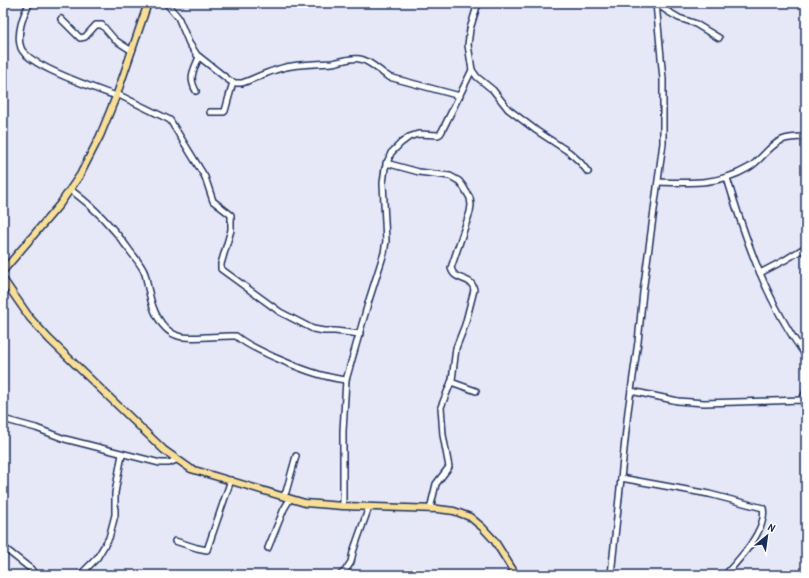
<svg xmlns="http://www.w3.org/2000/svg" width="809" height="578" font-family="'Patrick Hand',sans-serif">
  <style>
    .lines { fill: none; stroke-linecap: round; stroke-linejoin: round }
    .minor-casing { stroke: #1b2f5e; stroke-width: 8 }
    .major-casing { stroke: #1b2f5e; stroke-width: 9 }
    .minor { stroke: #fff; stroke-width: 5 }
    .major { stroke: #f9df96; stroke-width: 6 }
  </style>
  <rect width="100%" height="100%" fill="#e6e8f7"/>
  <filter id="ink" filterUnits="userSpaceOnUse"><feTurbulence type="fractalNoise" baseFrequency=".025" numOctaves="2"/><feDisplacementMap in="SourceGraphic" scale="8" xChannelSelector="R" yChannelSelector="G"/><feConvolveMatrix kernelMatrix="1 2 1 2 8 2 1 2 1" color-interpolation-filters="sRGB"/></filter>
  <g filter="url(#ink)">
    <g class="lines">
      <defs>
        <g id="minor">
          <path d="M30,3C23,14 16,35 21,48C28,66 97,89 116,96"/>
          <path d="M166,3L178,17L189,43L197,55L230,81L235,83H242C258,77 275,68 292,66C305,64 319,64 332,63C341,62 351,57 360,59C371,61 379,71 389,77L460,96"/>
          <path d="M656,3L667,11L679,18L694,23L719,38"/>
          <path d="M61,19L80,38L85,37L96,25H102L115,40L132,51"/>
          <path d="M472,70L477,77L493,90L508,109L537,131L569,152L580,162L588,172"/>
          <path d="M196,91C188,77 194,70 199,57"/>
          <path d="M117,94L170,120L205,177L213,201L231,215V230L221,264V269L280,312L313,329L324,331H335L360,334"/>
          <path d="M210,112H224L225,111L233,82"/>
          <path d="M386,163L419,172L450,176L459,181L463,186L470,198L471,205L470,212L451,268C455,283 472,275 474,290L465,325L456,348L452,380L441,407L443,435L449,467L436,484L430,509"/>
          <path d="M727,178C746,241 767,303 806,356"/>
          <path d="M658,182C690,183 719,185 748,168C761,161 768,146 782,140C789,137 798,137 806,137"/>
          <path d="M71,190C94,207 113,227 130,251C135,258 142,265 145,274C147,280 147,286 149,292C152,308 160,330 178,336C190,340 220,335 236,336C248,346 261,351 276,358C299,368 321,377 346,380"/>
          <path d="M760,273L785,260L806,247"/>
          <path d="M451,382L476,391"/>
          <path d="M631,391L678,401L704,403L802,400L806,401"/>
          <path d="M802,400L806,391"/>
          <path d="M3,419L36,428L65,439L160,463H169L176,460"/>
          <path d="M621,478L709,494L763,508C768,529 738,561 725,575"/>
          <path d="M283,496L286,492L296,456"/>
          <path d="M343,506V431L346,380L369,300L384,253L386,241L383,183L385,168L391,153L401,143L409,137L418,134L438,135L440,134L442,131L472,70L468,45L470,29L478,3"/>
          <path d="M175,541L197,548L207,550L231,480"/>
          <path d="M3,547L31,569L35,575"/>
          <path d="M268,548L284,509L290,499"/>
          <path d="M80,575L97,558L109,538L115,515V493L122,454"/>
          <path d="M340,575L345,571L351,562L353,552L369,507"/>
          <path d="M611,575L628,411L638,342L643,292L663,143V79L656,3"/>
        </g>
        <g id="major">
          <path d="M3,271L60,204L80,175L100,136L117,94L148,3"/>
          <path d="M3,279L30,318L49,339L164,450L191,469L305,503L343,506L438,509L454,511L470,517L482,527L494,540L516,575"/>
        </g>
      </defs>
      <use href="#minor" class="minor-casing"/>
      <use href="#major" class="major-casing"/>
      <use href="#minor" class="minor"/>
      <use href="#major" class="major"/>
    </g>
  </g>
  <rect width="809" height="578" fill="none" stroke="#fff" stroke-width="16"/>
  <rect x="8" y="8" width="793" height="562" fill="none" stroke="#1b2f5e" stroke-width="1.5" filter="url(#ink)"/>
  <g transform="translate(767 536) rotate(29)" stroke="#ffffff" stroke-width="3" paint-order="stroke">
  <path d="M0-3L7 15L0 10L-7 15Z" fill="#1b2f5e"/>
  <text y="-6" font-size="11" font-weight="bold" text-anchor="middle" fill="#1b2f5e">N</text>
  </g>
</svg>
